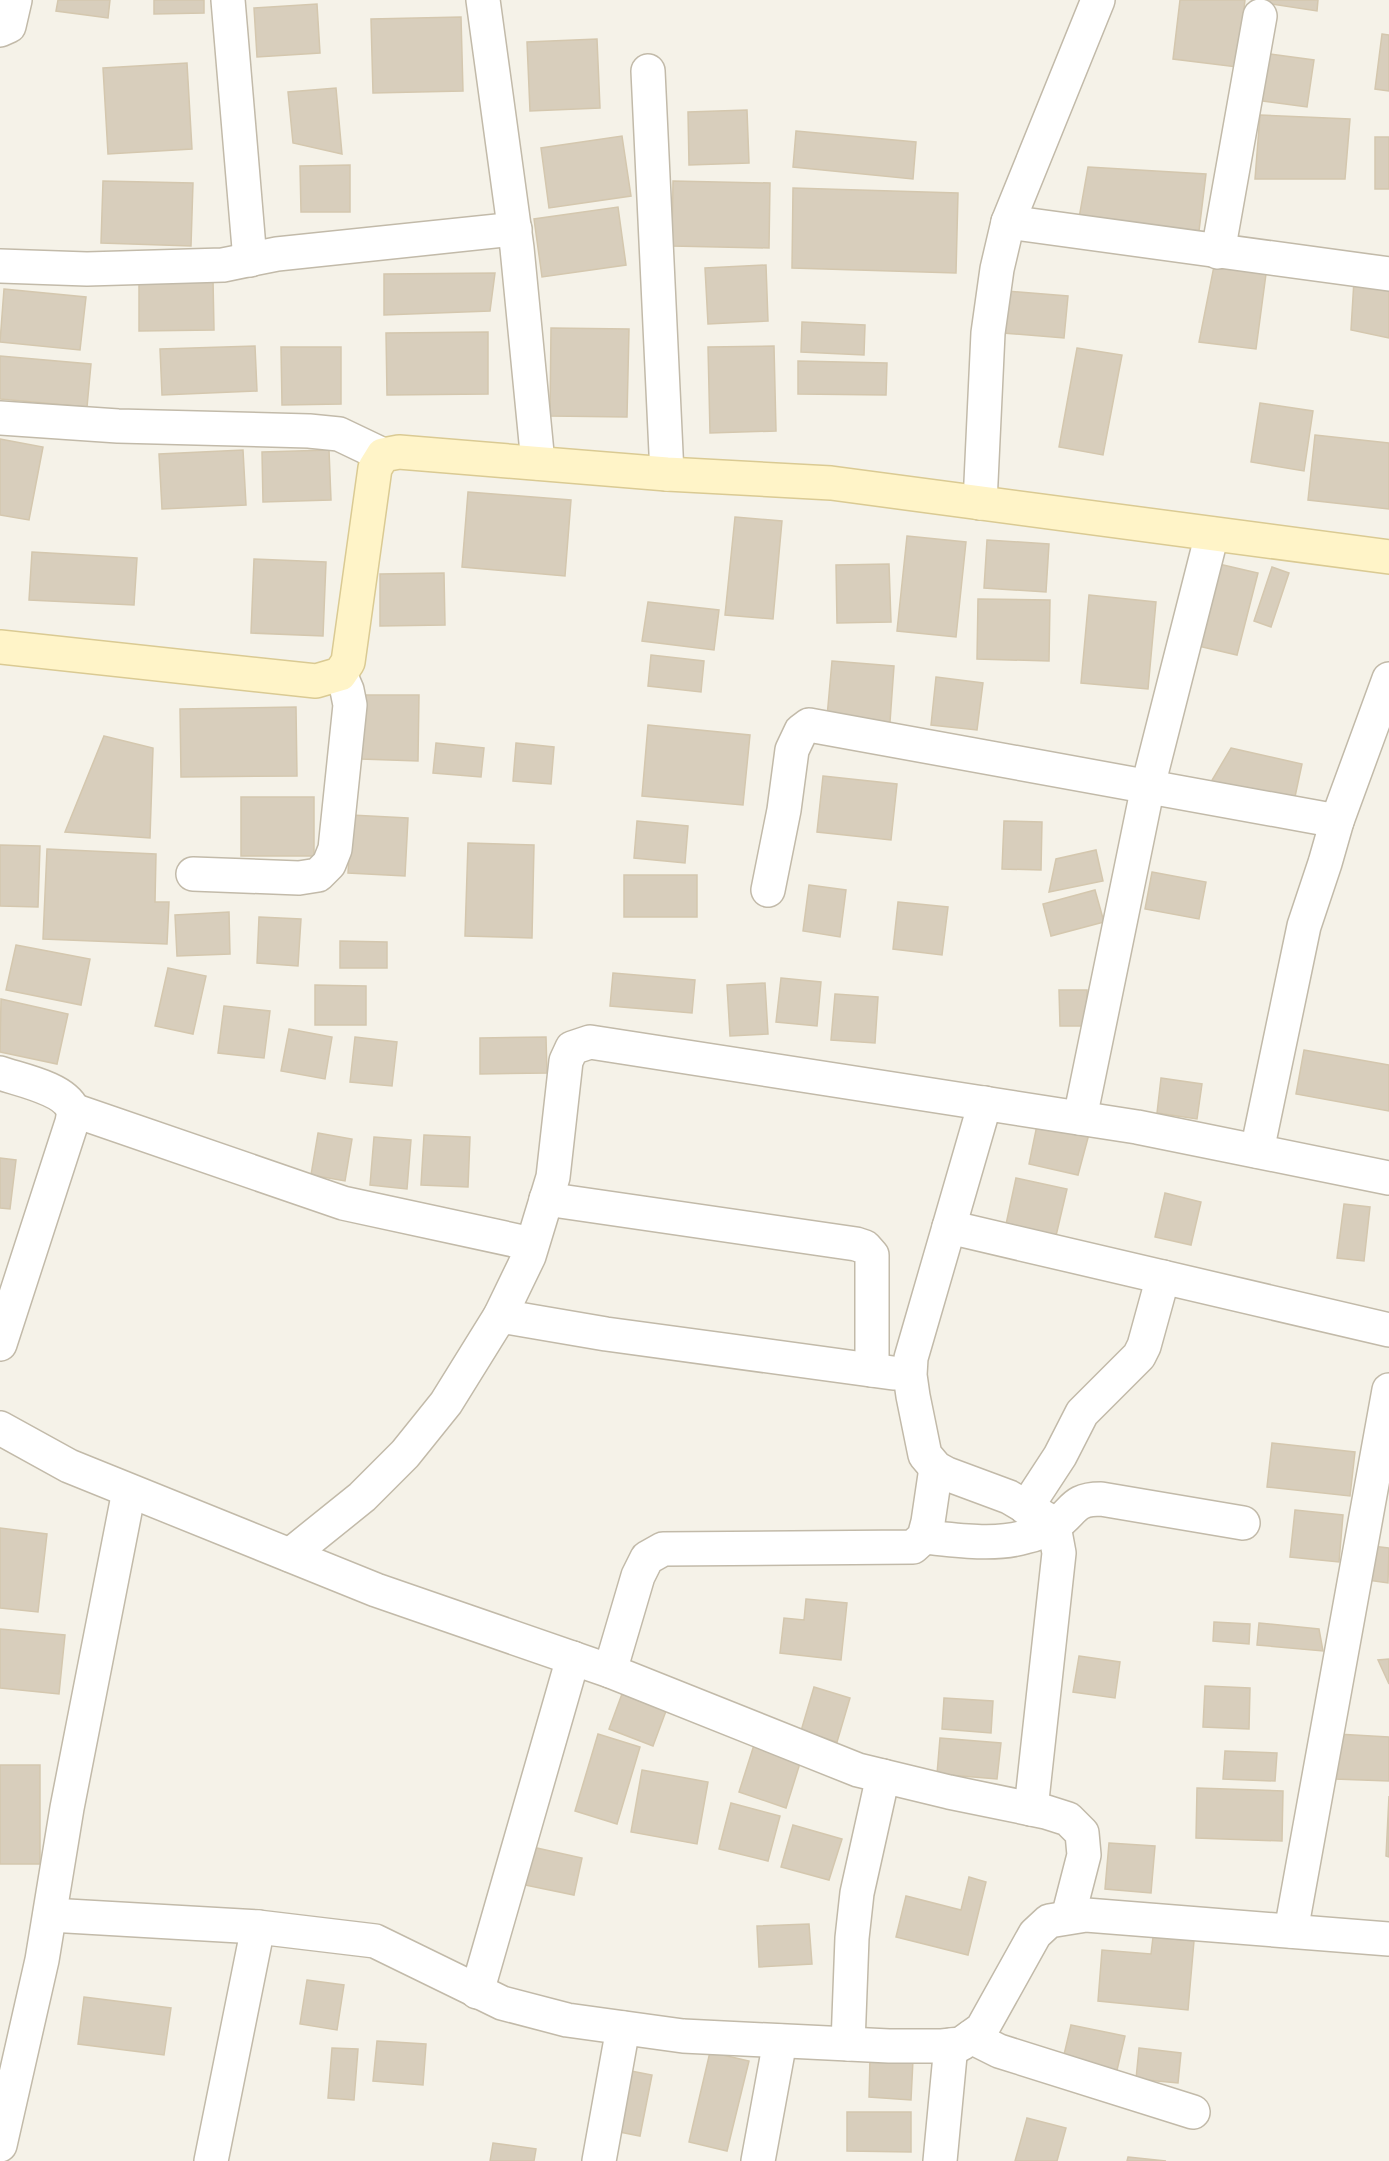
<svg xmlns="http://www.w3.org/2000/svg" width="1389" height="2161" font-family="'Public Sans',sans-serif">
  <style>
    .building { fill: #d8cebc; stroke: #d4c7ae; stroke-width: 1.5 }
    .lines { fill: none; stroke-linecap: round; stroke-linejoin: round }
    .street-casing { stroke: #c2baa9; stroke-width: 36 }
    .secondary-casing { stroke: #daca93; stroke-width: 36 }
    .street { stroke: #fff; stroke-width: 33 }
    .secondary { stroke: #fff4c8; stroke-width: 33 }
  </style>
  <rect width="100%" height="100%" fill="#f5f2e8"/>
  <g class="building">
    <path d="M58,0H110L108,18L56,11Z"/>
    <path d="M154,0H204V13L154,14Z"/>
    <path d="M1180,0H1245L1237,67L1173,59Z"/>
    <path d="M1265,0H1318L1317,11L1265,3Z"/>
    <path d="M317,4L320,53L257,57L254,8Z"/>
    <path d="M461,17L463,91L373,93L371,19Z"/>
    <path d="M1382,34L1389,35V91L1375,89Z"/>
    <path d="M597,39L600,108L530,111L527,42Z"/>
    <path d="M1262,53L1314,60L1307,107L1255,100Z"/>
    <path d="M187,63L192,149L108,154L103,68Z"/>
    <path d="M336,88L342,154L293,143L288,92Z"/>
    <path d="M747,110L749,163L689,165L688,112Z"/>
    <path d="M1260,115L1350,119L1345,179H1255Z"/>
    <path d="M796,131L916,142L913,179L793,167Z"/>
    <path d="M622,136L631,196L549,208L541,148Z"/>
    <rect x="1375" y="137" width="14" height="52"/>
    <path d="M350,165V212H301L300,166Z"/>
    <path d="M1088,167L1206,174L1199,231L1079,218Z"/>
    <path d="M103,181L193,183L191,246L101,243Z"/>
    <path d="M673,181L770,183L769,248L672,246Z"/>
    <path d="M793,188L958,193L956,273L792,268Z"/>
    <path d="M618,207L626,265L542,277L534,219Z"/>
    <path d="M766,265L768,321L708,324L705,268Z"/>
    <path d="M1214,266L1266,274L1256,349L1199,342Z"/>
    <path d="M495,273L490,311L384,315V274Z"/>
    <path d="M213,279L214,330L139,331V280Z"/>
    <path d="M1354,280L1389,285V338L1351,330Z"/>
    <path d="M4,289L86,297L80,350L0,342Z"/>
    <path d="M1007,291L1068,296L1064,338L1003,333Z"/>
    <path d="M802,322L865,325L864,355L801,352Z"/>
    <path d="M551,328L629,329L627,417L550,416Z"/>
    <path d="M488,332V394L387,395L386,333Z"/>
    <path d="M255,346L257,391L162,395L160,349Z"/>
    <path d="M774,346L776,431L710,433L708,347Z"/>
    <path d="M281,347H341V404L282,405Z"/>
    <path d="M1077,348L1122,355L1103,455L1059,447Z"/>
    <path d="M0,356L91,364L87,407L0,399Z"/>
    <path d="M798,361L887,363L886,395L798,394Z"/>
    <path d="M1260,403L1313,411L1304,471L1251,462Z"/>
    <path d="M1315,435L1389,443V509L1308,500Z"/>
    <path d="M0,439L43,447L29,520L0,515Z"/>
    <path d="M243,450L246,505L162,509L159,454Z"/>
    <path d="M329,450L331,500L263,502L262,452Z"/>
    <path d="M468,492L571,500L565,576L462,567Z"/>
    <path d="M735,517L782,521L773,619L725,615Z"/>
    <path d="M907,536L966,542L956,637L897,631Z"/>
    <path d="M987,540L1049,544L1046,592L984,588Z"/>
    <path d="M32,552L137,558L134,605L29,600Z"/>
    <path d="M254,559L326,562L323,636L251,633Z"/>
    <path d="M889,564L891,622L837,623L836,565Z"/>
    <path d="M1219,564L1258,573L1237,655L1198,646Z"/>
    <path d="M1272,567L1289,573L1271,627L1254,621Z"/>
    <path d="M444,573L445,625L380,626V574Z"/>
    <path d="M1089,595L1156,602L1148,689L1081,683Z"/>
    <path d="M978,599L1050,600L1049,661L977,659Z"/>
    <path d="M648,602L719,610L714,650L642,641Z"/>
    <path d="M651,655L704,661L701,692L648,686Z"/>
    <path d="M832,661L894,666L890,722L827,717Z"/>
    <path d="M936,677L983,683L977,730L931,725Z"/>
    <path d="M362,695H419L418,761L361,759Z"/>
    <path d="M296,707L297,776L181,777L180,709Z"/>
    <path d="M648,725L750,735L743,805L642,796Z"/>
    <path d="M104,736L153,748L150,838L65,832Z"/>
    <path d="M436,743L484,748L481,777L433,773Z"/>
    <path d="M516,743L554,747L551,784L513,781Z"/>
    <path d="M1231,748L1302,764L1293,806L1208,787Z"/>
    <path d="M823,776L897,784L891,840L817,832Z"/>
    <rect x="241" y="797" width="73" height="59"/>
    <path d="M351,815L408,818L405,876L348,873Z"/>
    <path d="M637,821L688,826L685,863L634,858Z"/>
    <path d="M1004,821L1042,822L1041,870L1002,869Z"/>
    <path d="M468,843L534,845L532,938L465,936Z"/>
    <path d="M0,845L40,846L38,907L0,906Z"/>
    <path d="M47,849L156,854L155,902H169L167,944L43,939Z"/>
    <path d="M1096,850L1103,881L1049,892L1056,859Z"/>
    <path d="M1152,872L1206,882L1199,919L1145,909Z"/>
    <rect x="624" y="875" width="73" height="42"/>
    <path d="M809,885L846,890L840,937L803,931Z"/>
    <path d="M1095,890L1104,922L1051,936L1043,904Z"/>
    <path d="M898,902L948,907L942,955L893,949Z"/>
    <path d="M229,912L230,954L177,956L175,915Z"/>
    <path d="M259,917L301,919L298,966L257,963Z"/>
    <path d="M340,941L387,942V968H340Z"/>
    <path d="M16,945L90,959L81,1005L6,990Z"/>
    <path d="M168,968L206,976L193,1034L155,1026Z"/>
    <path d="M613,973L695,980L692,1013L610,1006Z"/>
    <path d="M781,978L821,982L817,1026L776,1022Z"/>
    <path d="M765,983L768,1034L730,1036L727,985Z"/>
    <path d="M315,985L366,986V1025H315Z"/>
    <path d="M1059,990H1087V1026H1060Z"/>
    <path d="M835,994L878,997L875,1043L831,1040Z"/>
    <path d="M1,999L68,1014L57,1064L0,1052Z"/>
    <path d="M224,1006L270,1011L264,1058L218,1053Z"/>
    <path d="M289,1029L332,1037L325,1079L281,1071Z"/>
    <path d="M355,1037L397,1042L392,1086L350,1082Z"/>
    <path d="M546,1037L547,1073L480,1074V1038Z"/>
    <path d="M1304,1050L1389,1065V1111L1296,1094Z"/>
    <path d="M1161,1078L1202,1084L1197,1119L1157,1113Z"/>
    <path d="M1037,1125L1089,1134L1078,1175L1029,1164Z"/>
    <path d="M318,1133L352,1139L345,1181L311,1175Z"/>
    <path d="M424,1135L470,1137L468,1187L421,1185Z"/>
    <path d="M374,1137L411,1140L407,1189L370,1185Z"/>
    <path d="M0,1158L16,1160L10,1209L0,1208Z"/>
    <path d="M1016,1178L1067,1189L1055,1240L1005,1229Z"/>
    <path d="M1165,1193L1201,1202L1191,1245L1155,1237Z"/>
    <path d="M1344,1204L1370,1207L1364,1261L1337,1258Z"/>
    <path d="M1272,1443L1355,1452L1350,1496L1267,1487Z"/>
    <path d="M1295,1510L1343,1515L1339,1562L1290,1557Z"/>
    <path d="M0,1528L47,1534L38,1612L0,1608Z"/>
    <path d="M1372,1546L1389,1548L1388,1583L1368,1580Z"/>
    <path d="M806,1599L847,1603L841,1660L780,1653L784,1618L804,1620Z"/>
    <path d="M1214,1622L1250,1624L1249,1644L1213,1641Z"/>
    <path d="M1259,1623L1319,1629L1323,1651L1257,1645Z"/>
    <path d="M0,1629L65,1635L59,1694L0,1688Z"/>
    <path d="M1079,1656L1120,1662L1115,1698L1073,1692Z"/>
    <path d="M1389,1659V1684L1378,1660Z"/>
    <path d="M1205,1686L1250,1688L1249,1729L1203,1727Z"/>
    <path d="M814,1687L850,1698L837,1742L801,1731Z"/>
    <path d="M622,1694L666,1711L653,1746L609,1729Z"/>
    <path d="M944,1698L993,1701L991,1733L942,1729Z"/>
    <path d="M598,1734L640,1747L617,1824L575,1811Z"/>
    <path d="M1337,1734L1389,1737V1781L1335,1779Z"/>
    <path d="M940,1738L1001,1743L997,1779L937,1774Z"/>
    <path d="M754,1745L801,1760L786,1808L739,1792Z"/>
    <path d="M1225,1751L1277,1753L1275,1781L1223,1779Z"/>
    <rect x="0" y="1765" width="40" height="99"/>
    <path d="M642,1770L708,1782L697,1844L631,1832Z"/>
    <path d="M1197,1788L1283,1791L1282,1841L1196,1838Z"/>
    <path d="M1389,1796V1857L1386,1856Z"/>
    <path d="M731,1803L780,1816L768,1861L719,1849Z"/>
    <path d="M793,1825L842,1839L829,1880L781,1867Z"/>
    <path d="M1109,1843L1155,1846L1151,1893L1105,1889Z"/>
    <path d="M528,1846L582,1858L574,1895L520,1884Z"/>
    <path d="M969,1877L986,1882L968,1955L896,1937L906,1896L961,1910Z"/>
    <path d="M809,1924L812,1964L759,1967L757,1926Z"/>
    <path d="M1153,1937L1194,1941L1188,2010L1098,2001L1102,1950L1151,1954Z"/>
    <path d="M307,1980L344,1985L337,2030L300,2024Z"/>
    <path d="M84,1997L171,2008L164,2055L78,2044Z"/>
    <path d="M1071,2025L1125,2036L1117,2070L1063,2059Z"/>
    <path d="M377,2041L426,2044L423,2085L373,2081Z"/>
    <path d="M332,2048L358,2049L354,2100L328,2098Z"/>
    <path d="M1139,2048L1181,2053L1178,2083L1136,2079Z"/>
    <path d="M710,2052L749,2061L727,2151L689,2142Z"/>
    <path d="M870,2058L913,2060L911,2100L869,2097Z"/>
    <path d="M626,2070L652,2075L640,2136L614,2131Z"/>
    <path d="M847,2112H911V2152L847,2151Z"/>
    <path d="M1027,2118L1066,2128L1057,2161H1015Z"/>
    <path d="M493,2143L536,2149L534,2161H490Z"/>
    <path d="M1128,2157L1166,2161H1127Z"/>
  </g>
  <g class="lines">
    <defs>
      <g id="street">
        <path d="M228,0L250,260"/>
        <path d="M483,0L517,248L538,463"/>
        <path d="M0,30L9,26L15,0"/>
        <path d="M648,71L667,474"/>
        <path d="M1008,222L1389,274"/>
        <path d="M1218,252L1260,16"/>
        <path d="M0,266L87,269L223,265L277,254L515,229"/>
        <path d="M0,418L118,426L309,431L339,434L383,455"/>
        <path d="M980,503L988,333L997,269L1008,222L1098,0"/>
        <path d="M193,874L299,878L318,875L329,864L335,849L350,705L347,690L340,674"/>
        <path d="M768,890L784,810L792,750L801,731L809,725L1337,821"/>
        <path d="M0,1073C20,1080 63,1088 72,1108C74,1112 73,1117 72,1122L0,1344"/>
        <path d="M985,1103L911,1358L910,1375L913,1396L925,1455L936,1468L947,1474L1009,1497L1048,1520L1054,1526L1059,1553L1031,1809"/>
        <path d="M73,1110L343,1203L532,1244"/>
        <path d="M1080,1118L1148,786L1212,534"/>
        <path d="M1257,1151L1304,926L1325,863L1337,821L1389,679"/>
        <path d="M546,1199L856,1244L865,1247L872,1255V1370"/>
        <path d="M949,1227L1389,1330"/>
        <path d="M500,1316L606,1334L893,1373"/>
        <path d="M0,1428L69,1466L376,1590L610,1671L858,1770L949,1792L1046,1812L1068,1819L1082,1833L1084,1855L1068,1917"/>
        <path d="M1026,1508L1060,1456L1082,1413L1139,1356L1144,1346L1163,1277"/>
        <path d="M924,1537C955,1540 995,1546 1025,1537C1034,1535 1047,1530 1055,1525C1075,1511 1072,1499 1101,1499L1243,1523"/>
        <path d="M290,1555L362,1497L405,1454L446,1403L500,1316L529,1256L553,1177L566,1061L572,1048L590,1042L1137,1127L1389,1178"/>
        <path d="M610,1671L638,1576L647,1558L663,1549L913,1547L924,1537L928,1522L936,1468"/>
        <path d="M50,1915L258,1927L375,1941L502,2003L567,2020L683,2036L889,2046H942L961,2044L982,2029L1035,1934L1049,1921L1086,1915L1389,1939"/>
        <path d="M1291,1931L1389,1390"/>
        <path d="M477,1992L573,1658"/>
        <path d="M971,2037L999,2051L1193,2112"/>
        <path d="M848,2044L852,1938L857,1893L883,1776"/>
        <path d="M0,2145L42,1960L67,1808L129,1491"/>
        <path d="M211,2161L258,1927"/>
        <path d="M599,2161L623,2028"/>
        <path d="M758,2161L780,2041"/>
        <path d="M940,2161L951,2045"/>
      </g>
      <path id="secondary" d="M0,647L316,681L340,674L348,662L375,468L383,455L399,452L667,474L831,483L1389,557"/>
    </defs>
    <use href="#street" class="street-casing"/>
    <use href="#secondary" class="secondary-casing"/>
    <use href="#street" class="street"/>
    <use href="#secondary" class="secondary"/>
  </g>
</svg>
